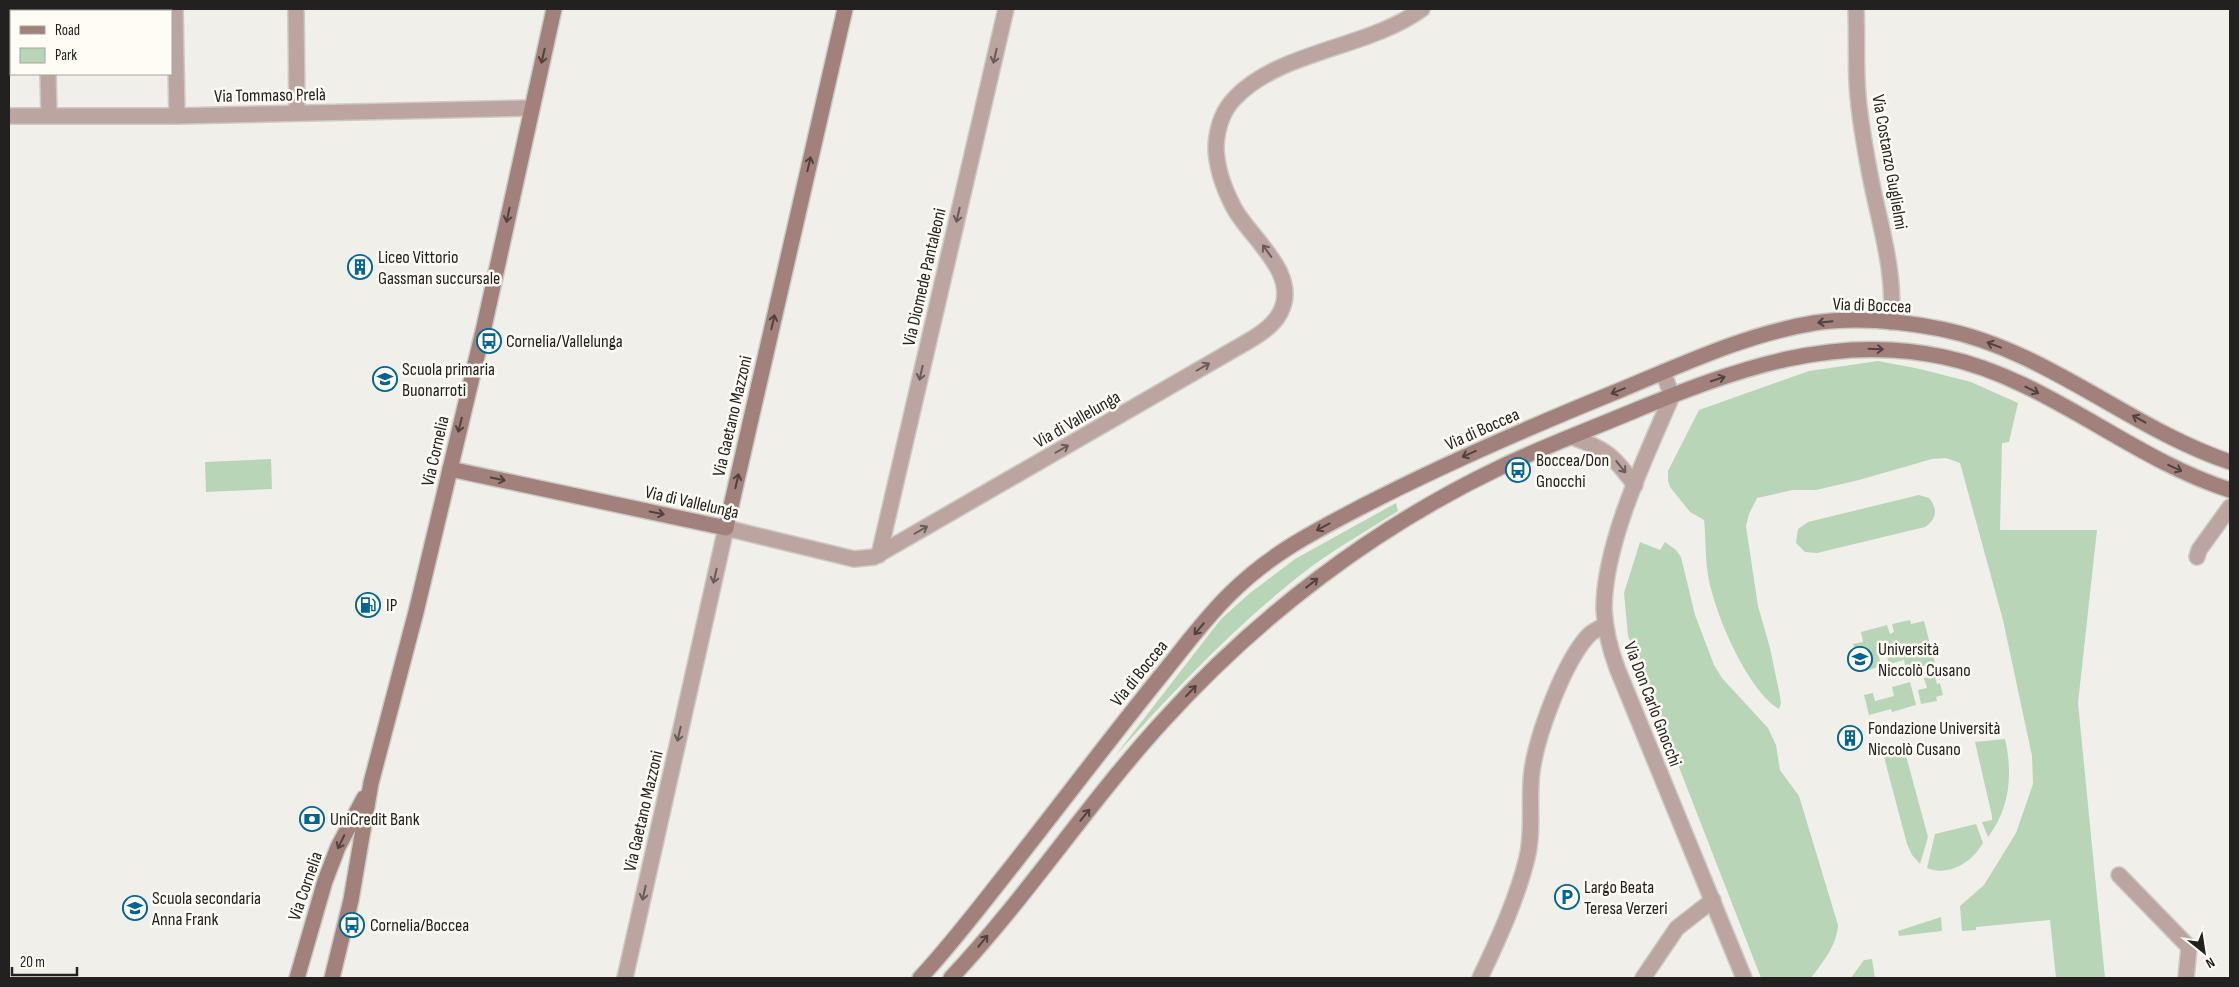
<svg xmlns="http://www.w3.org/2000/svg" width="2239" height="987" font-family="'Sofia Sans Condensed',sans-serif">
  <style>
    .green { fill: #b9d5b7 }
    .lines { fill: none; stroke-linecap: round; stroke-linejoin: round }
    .street-casing { stroke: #cccac5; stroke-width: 18 }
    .secondary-casing { stroke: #cccac5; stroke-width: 18 }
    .street { stroke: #bca4a1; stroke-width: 15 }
    .secondary { stroke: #a2807b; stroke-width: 15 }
    .oneway { stroke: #4f423f }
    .oneway2 { stroke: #675c5a }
    .labels { text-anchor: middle; stroke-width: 5; stroke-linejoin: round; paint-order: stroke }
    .street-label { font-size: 18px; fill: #22211f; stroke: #fffcf6 }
    .poi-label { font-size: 18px; fill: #22211f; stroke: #fffcf6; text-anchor: start }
  </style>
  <rect width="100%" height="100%" fill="#f1efe9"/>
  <g class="green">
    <path d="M1878,361L1920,369L1971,382L2018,403L2009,442L2002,443L2000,530H2097L2078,703L2105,978H2056L2050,920L1976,927V930L1962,931L1960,906L1984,885L2016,833L2033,784L2032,756L2003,620L1960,463L1946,458L1932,459L1859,480L1816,490H1793L1757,498L1749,514L1746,526L1758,606L1770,648L1780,696L1781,704L1779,709C1747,690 1714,612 1708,575C1705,557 1706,538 1704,520L1690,512L1670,487L1668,481V471L1699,410L1809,371Z"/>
    <path d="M271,459L272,489L206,492L205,462Z"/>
    <path d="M1919,495L1929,498C1938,509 1937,519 1925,527L1817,553L1805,552L1796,543L1798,529L1808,522Z"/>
    <path d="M1396,503L1398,511C1363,533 1326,554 1294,580C1228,633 1171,694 1115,756L1221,619L1250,593L1295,559Z"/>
    <path d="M1640,542L1660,550L1665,542L1676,550L1681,557L1695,615L1714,665L1722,678L1768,728L1776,745L1780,770L1799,796L1838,925C1837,945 1823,962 1811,978H1761L1628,636L1624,593Z"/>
    <path d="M1910,620L1911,624L1924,621L1935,663L1920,667L1921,671L1907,675L1904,660L1889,664L1884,645L1877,647L1881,666L1869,670L1867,662L1858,664L1853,644L1863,642L1861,632L1887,625L1890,634L1894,632L1892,624Z"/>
    <path d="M1935,676L1937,684L1940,683L1943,695L1936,697L1937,701L1921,704L1918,690L1927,688L1924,678Z"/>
    <path d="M1910,682L1916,705L1892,712L1891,709L1869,715L1864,695L1873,693L1875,701L1894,696L1892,687Z"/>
    <path d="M2005,739C2013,774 2010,808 1988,837L1982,822L1992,820V816L1975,742Z"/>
    <path d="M1905,752L1928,837L1920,864L1912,855L1907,844L1884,757Z"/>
    <path d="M1976,824L1983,843C1972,862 1949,877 1927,868L1935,834Z"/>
    <path d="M1941,917L1942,931L1899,936L1898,931Z"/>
    <path d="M1872,959L1875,978H1851L1864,960Z"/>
  </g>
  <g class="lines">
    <defs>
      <g id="street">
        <path d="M47,9V11"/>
        <path d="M175,9L177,116"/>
        <path d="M296,9L297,113"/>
        <path d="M1856,9C1857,33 1856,57 1857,81C1858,109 1863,137 1868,164C1877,218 1896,267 1891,322"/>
        <path d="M48,74L49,115"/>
        <path d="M9,116H177L531,108"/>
        <path d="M1663,372L1672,396C1646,456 1604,543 1604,609C1605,629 1610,649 1617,668L1744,978"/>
        <path d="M1572,437C1608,450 1612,455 1635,485"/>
        <path d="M879,555L1006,9"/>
        <path d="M2197,557L2199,550L2230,507"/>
        <path d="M2119,875L2189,947L2186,978"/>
        <path d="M625,978L726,528L854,559L874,557L1226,354C1244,343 1270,332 1280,313C1301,274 1250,238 1234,208C1224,189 1216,168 1216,146C1217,129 1222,111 1235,98C1279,51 1369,48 1422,9"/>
        <path d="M1480,978C1498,940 1517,899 1527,858C1534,829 1528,800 1532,771C1537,735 1564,661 1589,635C1593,631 1600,628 1605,625"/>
        <path d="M1643,978L1677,928L1713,900"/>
      </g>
      <g id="secondary">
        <path d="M450,469L726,528L845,9"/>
        <path d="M297,978L325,881L338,847L364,798"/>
        <path d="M332,978L351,900L371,783L416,612L484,327L554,9"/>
        <path d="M920,978C949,947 975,913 1001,880C1054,813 1105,745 1159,678C1182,650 1204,619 1231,593C1270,554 1315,531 1363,506C1446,463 1532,426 1618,391C1681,365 1746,334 1814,323C1855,317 1900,321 1941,329C2047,350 2129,428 2230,462"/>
        <path d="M951,978C1027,897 1088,803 1163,721C1258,616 1373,528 1501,467C1545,446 1591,429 1636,410C1737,369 1834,333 1944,357C2048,379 2129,458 2230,490"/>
      </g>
    </defs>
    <use href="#street" class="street-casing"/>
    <use href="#secondary" class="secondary-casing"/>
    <use href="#street" class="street"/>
    <use href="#secondary" class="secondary"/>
  </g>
  <defs><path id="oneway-shaft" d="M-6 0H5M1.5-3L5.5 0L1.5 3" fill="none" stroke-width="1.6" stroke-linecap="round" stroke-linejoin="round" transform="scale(1.25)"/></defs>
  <g class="oneway">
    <use href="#oneway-shaft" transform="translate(543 56) rotate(103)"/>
    <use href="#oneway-shaft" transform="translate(809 164) rotate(-77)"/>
    <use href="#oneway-shaft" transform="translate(508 215) rotate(102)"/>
    <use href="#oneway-shaft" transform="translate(773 322) rotate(-77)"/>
    <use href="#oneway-shaft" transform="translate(1825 322) rotate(174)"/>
    <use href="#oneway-shaft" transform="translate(1994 345) rotate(-159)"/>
    <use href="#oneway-shaft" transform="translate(1876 349) rotate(2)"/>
    <use href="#oneway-shaft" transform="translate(1718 379) rotate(-18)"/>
    <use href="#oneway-shaft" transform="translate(2032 390) rotate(26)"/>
    <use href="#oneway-shaft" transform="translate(1618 391) rotate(158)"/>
    <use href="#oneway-shaft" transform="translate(2139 419) rotate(-151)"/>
    <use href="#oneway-shaft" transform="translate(460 425) rotate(104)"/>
    <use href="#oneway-shaft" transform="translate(1469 454) rotate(156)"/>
    <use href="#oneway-shaft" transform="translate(2175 468) rotate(25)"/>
    <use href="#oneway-shaft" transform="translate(498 479) rotate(12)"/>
    <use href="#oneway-shaft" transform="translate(737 481) rotate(-77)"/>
    <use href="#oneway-shaft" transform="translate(657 513) rotate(12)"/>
    <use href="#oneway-shaft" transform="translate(1323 527) rotate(152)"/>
    <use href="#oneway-shaft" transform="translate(1312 583) rotate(-38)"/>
    <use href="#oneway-shaft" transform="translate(1199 629) rotate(130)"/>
    <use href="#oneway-shaft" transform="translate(1191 691) rotate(-46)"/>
    <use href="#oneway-shaft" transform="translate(1085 815) rotate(-51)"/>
    <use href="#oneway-shaft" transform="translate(341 842) rotate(116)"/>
    <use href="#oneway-shaft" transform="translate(983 941) rotate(-51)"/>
  </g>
  <g class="oneway2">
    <use href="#oneway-shaft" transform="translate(995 56) rotate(103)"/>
    <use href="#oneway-shaft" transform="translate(958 215) rotate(103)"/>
    <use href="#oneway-shaft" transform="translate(1267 251) rotate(-126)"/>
    <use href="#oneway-shaft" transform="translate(1203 367) rotate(-30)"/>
    <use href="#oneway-shaft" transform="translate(921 373) rotate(103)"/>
    <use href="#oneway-shaft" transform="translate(1062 449) rotate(-30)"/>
    <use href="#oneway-shaft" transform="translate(1621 467) rotate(51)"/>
    <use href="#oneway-shaft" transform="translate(921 530) rotate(-30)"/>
    <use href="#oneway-shaft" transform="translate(715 576) rotate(103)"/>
    <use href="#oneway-shaft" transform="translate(679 734) rotate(103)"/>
    <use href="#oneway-shaft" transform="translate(644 893) rotate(103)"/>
  </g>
  <defs>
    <symbol id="building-ring" viewBox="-11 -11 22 22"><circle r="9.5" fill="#fffcf6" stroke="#016493" stroke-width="1.5"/><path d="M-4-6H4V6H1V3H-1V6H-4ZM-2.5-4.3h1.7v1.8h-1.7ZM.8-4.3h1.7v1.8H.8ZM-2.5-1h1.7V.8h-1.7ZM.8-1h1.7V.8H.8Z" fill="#016493"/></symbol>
    <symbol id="bus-ring" viewBox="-11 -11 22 22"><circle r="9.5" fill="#fffcf6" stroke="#016493" stroke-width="1.5"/><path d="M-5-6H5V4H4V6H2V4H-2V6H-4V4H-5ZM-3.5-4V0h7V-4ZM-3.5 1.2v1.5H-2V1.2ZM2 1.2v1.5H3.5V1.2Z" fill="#016493"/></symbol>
    <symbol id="school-ring" viewBox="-11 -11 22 22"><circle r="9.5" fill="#fffcf6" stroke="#016493" stroke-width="1.5"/><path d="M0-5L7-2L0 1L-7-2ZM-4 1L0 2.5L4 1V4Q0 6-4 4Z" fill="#016493"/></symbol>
    <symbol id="fuel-ring" viewBox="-11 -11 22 22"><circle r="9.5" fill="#fffcf6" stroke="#016493" stroke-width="1.5"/><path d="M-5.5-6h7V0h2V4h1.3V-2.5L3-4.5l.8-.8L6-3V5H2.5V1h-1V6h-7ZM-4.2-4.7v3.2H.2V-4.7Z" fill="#016493"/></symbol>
    <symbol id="university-ring" viewBox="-11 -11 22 22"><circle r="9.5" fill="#fffcf6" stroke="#016493" stroke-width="1.5"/><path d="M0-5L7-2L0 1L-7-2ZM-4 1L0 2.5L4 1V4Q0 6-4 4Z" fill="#016493"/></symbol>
    <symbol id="bank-ring" viewBox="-11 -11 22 22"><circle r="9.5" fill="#fffcf6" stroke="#016493" stroke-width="1.5"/><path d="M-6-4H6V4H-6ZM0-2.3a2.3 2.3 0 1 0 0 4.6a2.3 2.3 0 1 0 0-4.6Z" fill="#016493"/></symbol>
    <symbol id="parking-ring" viewBox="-11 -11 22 22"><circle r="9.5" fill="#fffcf6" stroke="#016493" stroke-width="1.5"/><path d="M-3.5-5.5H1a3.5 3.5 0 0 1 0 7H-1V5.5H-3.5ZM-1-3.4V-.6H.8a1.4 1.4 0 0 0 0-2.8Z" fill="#016493"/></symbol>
  </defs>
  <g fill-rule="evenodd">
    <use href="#building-ring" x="346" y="253" width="28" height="28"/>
    <use href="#bus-ring" x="475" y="327" width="28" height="28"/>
    <use href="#school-ring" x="371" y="365" width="28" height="28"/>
    <use href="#bus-ring" x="1504" y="456" width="28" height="28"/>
    <use href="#fuel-ring" x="354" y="591" width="28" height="28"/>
    <use href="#university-ring" x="1846" y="645" width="28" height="28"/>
    <use href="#building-ring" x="1836" y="724" width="28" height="28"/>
    <use href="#bank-ring" x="298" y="805" width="28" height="28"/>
    <use href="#parking-ring" x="1553" y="883" width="28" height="28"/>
    <use href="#school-ring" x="121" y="894" width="28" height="28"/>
    <use href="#bus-ring" x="338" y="911" width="28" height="28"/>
  </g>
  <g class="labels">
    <g class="street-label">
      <text transform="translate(270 95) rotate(-1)" y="6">Via Tommaso Prelà</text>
      <text transform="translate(1890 162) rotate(80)" y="6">Via Costanzo Guglielmi</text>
      <text transform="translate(924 277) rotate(-77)" y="6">Via Diomede Pantaleoni</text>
      <text transform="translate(1872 305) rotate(2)" y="6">Via di Boccea</text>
      <text transform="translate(732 416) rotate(-77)" y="6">Via Gaetano Mazzoni</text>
      <text transform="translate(1077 419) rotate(-30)" y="6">Via di Vallelunga</text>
      <text transform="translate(1482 429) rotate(-24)" y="6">Via di Boccea</text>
      <text transform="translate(435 451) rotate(-77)" y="6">Via Cornelia</text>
      <text transform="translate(692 502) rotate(13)" y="6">Via di Vallelunga</text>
      <text transform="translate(1139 673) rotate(-51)" y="6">Via di Boccea</text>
      <text transform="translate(1653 704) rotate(69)" y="6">Via Don Carlo Gnocchi</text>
      <text transform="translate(643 811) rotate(-77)" y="6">Via Gaetano Mazzoni</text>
      <text transform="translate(305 886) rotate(-71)" y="6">Via Cornelia</text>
    </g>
    <g class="poi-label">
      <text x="378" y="263">Liceo Vittorio<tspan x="378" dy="21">Gassman succursale</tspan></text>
      <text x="506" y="347">Cornelia/Vallelunga</text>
      <text x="402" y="375">Scuola primaria<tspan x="402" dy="21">Buonarroti</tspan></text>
      <text x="1536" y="466">Boccea/Don<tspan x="1536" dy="21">Gnocchi</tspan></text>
      <text x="386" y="611">IP</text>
      <text x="1878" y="655">Università<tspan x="1878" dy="21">Niccolò Cusano</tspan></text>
      <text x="1868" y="734">Fondazione Università<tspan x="1868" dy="21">Niccolò Cusano</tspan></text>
      <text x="330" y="825">UniCredit Bank</text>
      <text x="1584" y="893">Largo Beata<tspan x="1584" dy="21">Teresa Verzeri</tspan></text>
      <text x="152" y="904">Scuola secondaria<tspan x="152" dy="21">Anna Frank</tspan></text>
      <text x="370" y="931">Cornelia/Boccea</text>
    </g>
  </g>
  <rect width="2239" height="987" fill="none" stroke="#22211f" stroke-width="20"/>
  <rect x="10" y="10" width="162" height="65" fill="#fffcf6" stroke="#a7a4a0"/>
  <rect x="20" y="26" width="25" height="8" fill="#a2807b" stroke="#a7a4a0"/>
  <text x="55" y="35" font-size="15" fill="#22211f">Road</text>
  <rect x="20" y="48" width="25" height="15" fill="#b9d5b7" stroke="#a7a4a0"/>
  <text x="55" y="60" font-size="15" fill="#22211f">Park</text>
  <g transform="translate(2204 952) rotate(150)" stroke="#fffcf6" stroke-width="4" paint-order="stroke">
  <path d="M0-4L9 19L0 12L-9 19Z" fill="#22211f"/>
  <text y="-8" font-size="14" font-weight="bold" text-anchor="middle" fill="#22211f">N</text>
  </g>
  <path d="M12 967v8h65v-8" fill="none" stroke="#22211f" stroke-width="2.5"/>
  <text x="20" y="967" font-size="15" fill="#22211f" stroke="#fffcf6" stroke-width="4" paint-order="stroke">20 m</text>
</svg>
